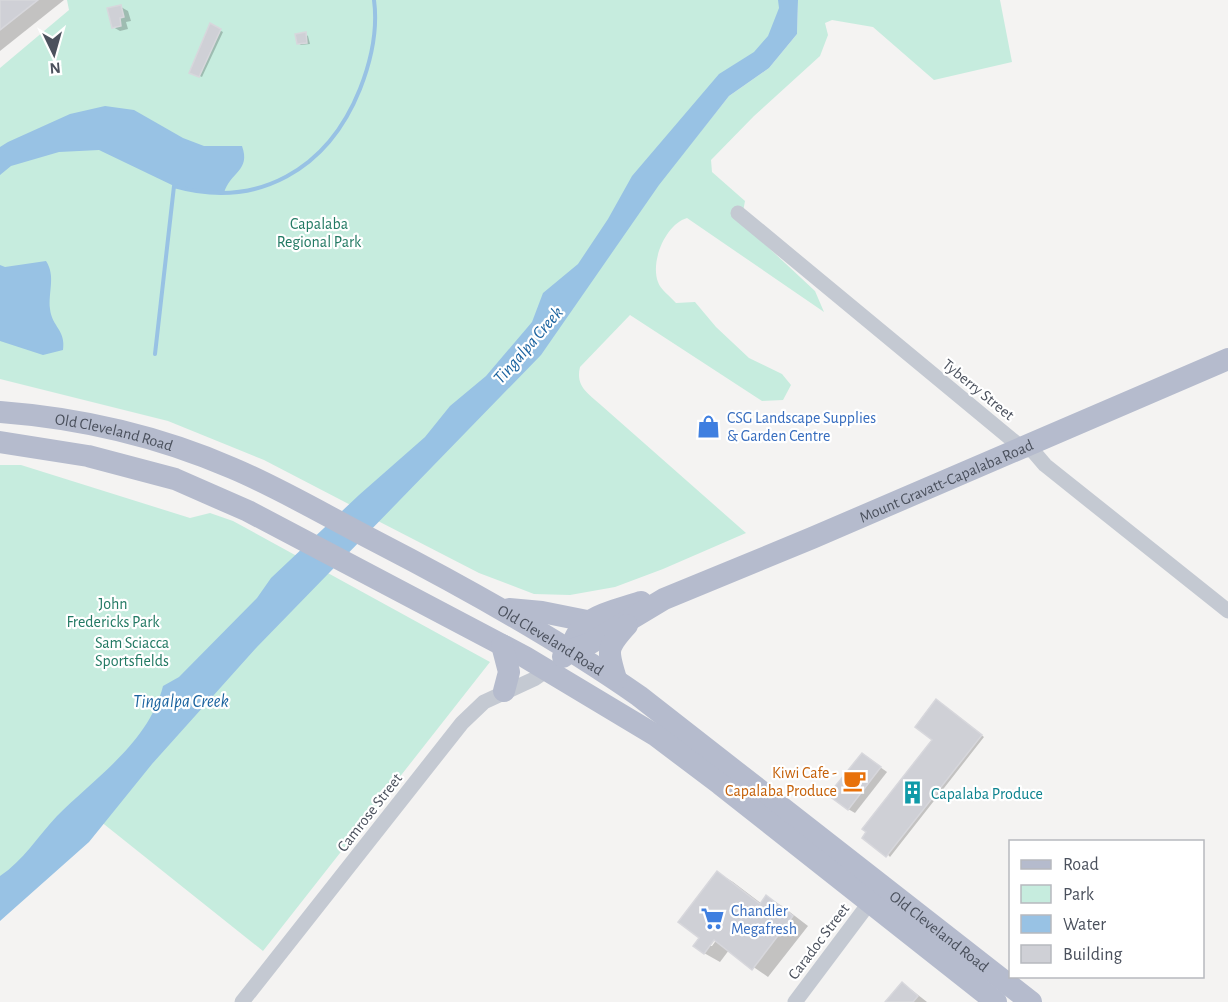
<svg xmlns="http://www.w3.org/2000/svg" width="1228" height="1002" font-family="'Alegreya Sans',sans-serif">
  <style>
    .green { fill: #c6ecde }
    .water { fill: #98c2e4 }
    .shadow { fill: #0003; fill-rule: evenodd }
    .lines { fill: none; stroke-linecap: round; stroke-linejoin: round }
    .stream { stroke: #98c2e4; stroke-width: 4 }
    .building { fill: #cfd0d6; stroke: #d7d7dc; stroke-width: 1.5 }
    .street { stroke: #c4c9d2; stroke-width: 15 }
    .primary { stroke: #b5bbcd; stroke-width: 22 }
    .labels { text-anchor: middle; stroke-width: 4.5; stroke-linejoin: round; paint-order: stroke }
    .park-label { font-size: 16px; fill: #227963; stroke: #fff }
    .street-label { font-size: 16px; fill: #4b515d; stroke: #fff }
    .shop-label { font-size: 16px; fill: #366cbe; stroke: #fff; text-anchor: start }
    .food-label { font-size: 16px; fill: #c56008; stroke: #fff; text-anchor: end }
    .culture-label { font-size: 16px; fill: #0d838f; stroke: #fff; text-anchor: start }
    .water-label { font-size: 18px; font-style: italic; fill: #1c64a0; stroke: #fff }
  </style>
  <rect width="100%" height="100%" fill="#f4f3f2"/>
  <g class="green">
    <path d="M67,0H787L781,31L729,79L569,298L366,513L264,460L168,421L0,379V68L69,10Z"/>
    <path d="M798,0H1000L1012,62L934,80L873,27L832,20L825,23L828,35L820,56L754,116L711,160L712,172L745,201L741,222L815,291L824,312L687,218C666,224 650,261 658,282C660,289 671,297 676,303L695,302L716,327L749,358L782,374L791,385L783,400L762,401L630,315L580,367C575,387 589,394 602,406L746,533L663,569L615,587L570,595L534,594L479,573L378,521L441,456L729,96L769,68L797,34Z"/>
    <path d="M0,465H21L190,518L210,513L233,521L490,662L263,951L85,809L0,892Z"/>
  </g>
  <g class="water">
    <path d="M778,0H798L797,34L769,68L729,96L659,185L541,355L257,647L152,764L89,842L0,921V876C23,861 38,836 57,816C96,777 149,742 163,686L179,677L257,598L271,578L359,495L425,437L450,406L486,376L532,322L543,293L578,264L608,219L632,176L719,74L754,52L768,36L779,8Z"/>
    <path d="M105,106L134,110L183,138L204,146H242C251,171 230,172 224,193L191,191L174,186L99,150L59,152L11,166L0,175V147L8,142L70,114Z"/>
    <path d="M46,261C56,276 48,292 50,309C52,327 66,330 63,350L43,355L0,341V265L5,267Z"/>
  </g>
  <g class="shadow">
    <path d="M0,0H64L0,51Z"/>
    <path d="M121,7L128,11L131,21L126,22L128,29L120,31L113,27Z"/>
    <path d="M210,25L223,32L202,77L191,72Z"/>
    <path d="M305,34L308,36L310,44L301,45L298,43Z"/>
    <path d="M940,703L984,737L890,857L868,832L934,740Z"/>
    <path d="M869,759L887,772L855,813L848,809Z"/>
    <path d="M718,873L733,882L762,904L767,897L782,906L808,926L768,977L729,950L720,962L704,953L701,938ZM718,934L720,935L712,946H708Z"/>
    <path d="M902,984L913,991L927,1002H887Z"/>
  </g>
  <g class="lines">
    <path class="stream" d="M155,354L174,186C258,210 328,169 360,89C371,61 378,30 374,0"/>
  </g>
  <g class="building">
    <path d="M0,0H38L0,30Z"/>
    <path d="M121,5L124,17L120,18L121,26L112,28L107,8Z"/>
    <path d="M210,23L221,29L199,77L189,73Z"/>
    <path d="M306,32L307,43L297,44L295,34Z"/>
    <path d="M936,699L982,735L886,857L862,838L866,832L862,829L932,740L915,727Z"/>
    <path d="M862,753L881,767L848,810L828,795Z"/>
    <path d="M717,871L760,904L766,895L793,916L752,970L714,940L704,954L693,946L699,938L678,922Z"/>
    <path d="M902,982L918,996L913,1002H885Z"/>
  </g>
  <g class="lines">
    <g class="street">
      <path d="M738,213L1022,448L1033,451L1045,465L1228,611"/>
      <path d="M242,1002L462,723L484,702L534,679L547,670"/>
      <path d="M795,1002L870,902"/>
    </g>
    <g class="primary">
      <path id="s1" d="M0,412C80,418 158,436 232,468C282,489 330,518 377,542C468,589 556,638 639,696L1031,1002"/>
      <path d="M0,442L88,456L175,479L248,511L525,657L655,735L720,784L996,1002"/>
      <path d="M509,609L542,612L587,621"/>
      <path d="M502,645L509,672L504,691"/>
      <path d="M571,650C578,615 612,612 641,602"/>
      <path id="s2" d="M563,657L571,650L589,644L664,599L812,538L1228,359"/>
      <path d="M616,679C607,650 606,648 627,625"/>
    </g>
  </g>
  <defs>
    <symbol id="shop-bare" viewBox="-9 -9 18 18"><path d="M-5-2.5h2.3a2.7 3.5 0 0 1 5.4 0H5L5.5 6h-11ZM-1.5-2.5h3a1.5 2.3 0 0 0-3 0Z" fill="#3f7fe0" stroke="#fff" stroke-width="2.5" paint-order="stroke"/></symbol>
    <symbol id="cafe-bare" viewBox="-9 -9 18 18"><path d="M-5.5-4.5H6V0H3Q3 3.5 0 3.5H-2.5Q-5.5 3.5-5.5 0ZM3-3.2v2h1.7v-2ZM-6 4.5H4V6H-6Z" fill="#e8710a" stroke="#fff" stroke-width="2.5" paint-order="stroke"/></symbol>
    <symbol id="building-bare" viewBox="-9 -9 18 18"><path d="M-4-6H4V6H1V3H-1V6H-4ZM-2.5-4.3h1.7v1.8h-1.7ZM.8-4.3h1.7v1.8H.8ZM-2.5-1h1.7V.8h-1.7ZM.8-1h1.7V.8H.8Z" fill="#0f9aa8" stroke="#fff" stroke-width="2.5" paint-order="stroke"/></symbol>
    <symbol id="supermarket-bare" viewBox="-9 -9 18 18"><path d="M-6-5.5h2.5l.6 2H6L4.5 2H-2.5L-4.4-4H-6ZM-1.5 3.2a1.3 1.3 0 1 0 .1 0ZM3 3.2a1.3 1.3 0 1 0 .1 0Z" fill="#3f7fe0" stroke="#fff" stroke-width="2.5" paint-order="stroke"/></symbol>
  </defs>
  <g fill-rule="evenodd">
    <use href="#shop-bare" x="692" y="410" width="33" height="33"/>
    <use href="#cafe-bare" x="838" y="764" width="33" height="33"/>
    <use href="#building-bare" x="896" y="776" width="33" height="33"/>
    <use href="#supermarket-bare" x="696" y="902" width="33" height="33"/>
  </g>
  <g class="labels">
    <g class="park-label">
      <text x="319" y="229">Capalaba<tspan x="319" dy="18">Regional Park</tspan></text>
      <text x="113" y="609">John<tspan x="113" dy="18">Fredericks Park</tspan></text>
      <text x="132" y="648">Sam Sciacca<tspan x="132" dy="18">Sportsfields</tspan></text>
    </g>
    <g class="street-label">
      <text transform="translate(979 389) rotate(39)" y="6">Tyberry Street</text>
      <text dy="6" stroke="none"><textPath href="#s1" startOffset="116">Old Cleveland Road</textPath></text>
      <text dy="6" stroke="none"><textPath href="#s2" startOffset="423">Mount Gravatt-Capalaba Road</textPath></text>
      <text dy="6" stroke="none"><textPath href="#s1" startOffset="602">Old Cleveland Road</textPath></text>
      <text transform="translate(369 812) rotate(-52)" y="6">Camrose Street</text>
      <text dy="6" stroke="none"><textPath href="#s1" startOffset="1088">Old Cleveland Road</textPath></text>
      <text transform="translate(818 941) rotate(-53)" y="6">Caradoc Street</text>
    </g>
    <g class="shop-label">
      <text x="727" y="423">CSG Landscape Supplies<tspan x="727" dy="18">&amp; Garden Centre</tspan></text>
      <text x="731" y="916">Chandler<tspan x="731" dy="18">Megafresh</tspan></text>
    </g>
    <g class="food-label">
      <text x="837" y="778">Kiwi Cafe -<tspan x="837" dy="18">Capalaba Produce</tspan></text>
    </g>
    <g class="culture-label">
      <text x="931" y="799">Capalaba Produce</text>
    </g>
    <g class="water-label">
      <text transform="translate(528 345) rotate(-49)" y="6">Tingalpa Creek</text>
      <text x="181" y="707">Tingalpa Creek</text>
    </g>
  </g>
  <rect x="1009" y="840" width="195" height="138" fill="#ffffff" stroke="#b7b9be" stroke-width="1.5"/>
  <rect x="1021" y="860" width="30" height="9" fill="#b5bbcd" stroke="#b7b9be" stroke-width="1.5"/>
  <text x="1063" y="870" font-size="18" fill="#4b515d">Road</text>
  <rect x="1021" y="885" width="30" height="18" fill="#c6ecde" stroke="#b7b9be" stroke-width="1.5"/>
  <text x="1063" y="900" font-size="18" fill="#4b515d">Park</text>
  <rect x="1021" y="915" width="30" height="18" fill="#98c2e4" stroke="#b7b9be" stroke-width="1.5"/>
  <text x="1063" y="930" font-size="18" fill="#4b515d">Water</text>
  <rect x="1021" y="945" width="30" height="18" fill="#cfd0d6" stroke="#b7b9be" stroke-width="1.5"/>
  <text x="1063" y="960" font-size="18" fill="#4b515d">Building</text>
  <g transform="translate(54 54) rotate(175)" stroke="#ffffff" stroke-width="4.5" paint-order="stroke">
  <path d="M0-4.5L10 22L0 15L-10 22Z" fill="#4b515d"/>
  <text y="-9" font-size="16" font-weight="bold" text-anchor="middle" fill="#4b515d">N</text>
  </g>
</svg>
